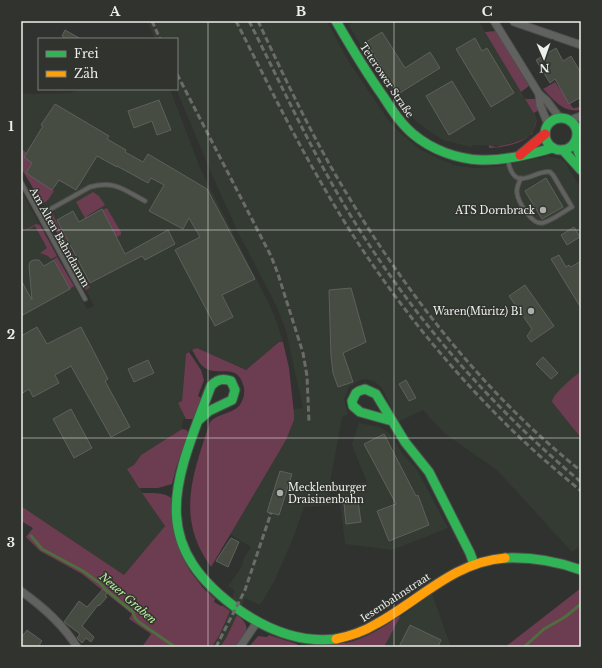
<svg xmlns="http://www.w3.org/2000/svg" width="602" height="668" font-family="'Libre Baskerville',serif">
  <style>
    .built { fill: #343b32 }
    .green { fill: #6c3c51 }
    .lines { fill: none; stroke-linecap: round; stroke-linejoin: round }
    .stream { stroke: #4f6d3e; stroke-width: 3 }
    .building { fill: #464c42; stroke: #5e605d }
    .lane-casing { stroke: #4f514e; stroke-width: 5.5 }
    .street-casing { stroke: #4f514e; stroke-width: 9 }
    .fast-casing { stroke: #4f514e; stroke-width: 11 }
    .slow-casing { stroke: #4f514e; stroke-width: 11 }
    .jam-casing { stroke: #4f514e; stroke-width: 11 }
    .lane { stroke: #616260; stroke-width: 3.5 }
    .street { stroke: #616260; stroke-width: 7 }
    .fast { stroke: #30b455; stroke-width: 9 }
    .slow { stroke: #ff9f0a; stroke-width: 9 }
    .jam { stroke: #e5322d; stroke-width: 9 }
    .rail { stroke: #6b6c6a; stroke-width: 3; stroke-dasharray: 6 3; stroke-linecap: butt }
    .grid { fill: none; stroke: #edf0ec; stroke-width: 1; stroke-opacity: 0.55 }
    .poi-dot { fill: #abaeaa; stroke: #30332e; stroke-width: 1.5 }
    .labels { text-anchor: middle; stroke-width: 3; stroke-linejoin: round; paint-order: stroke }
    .street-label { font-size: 10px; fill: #edf0ec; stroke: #30332e }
    .poi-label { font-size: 10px; fill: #edf0ec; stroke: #30332e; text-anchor: end }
    .water-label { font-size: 11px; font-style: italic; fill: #bceea1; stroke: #30332e }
    .neatline { fill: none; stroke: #edf0ec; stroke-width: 1.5 }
    .grid-label { font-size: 13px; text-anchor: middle; font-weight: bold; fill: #edf0ec }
  </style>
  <rect width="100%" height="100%" fill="#30322f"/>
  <g class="built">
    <path d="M147,21H327L349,62L389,121L399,132L421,150L444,161L451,163L452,165L474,168L502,166L537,158L540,159L547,156L561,159L565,162L581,189V371L562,388L552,402L581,438V545L572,552L497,470L445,434L423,410L398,422L382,388L374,381L365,379L360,380L349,387L344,399L348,414L342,417L329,488L331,505L304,507L294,536L274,582L260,605L245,598L226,638L220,647H212L220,634L230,611L234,590L228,586L241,568L244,558L251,547L230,534L286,440L294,420V409L303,408L286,331L277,307L239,234L216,184L176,89L177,39H155Z"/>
    <path d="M350,21H479L536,117V122L532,134L524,139L502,146L473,145L471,147L443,140L432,133L418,123L405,110L376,72L349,25L352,23Z"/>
    <path d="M81,89H170L200,168L269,304L277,323L283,342H279L246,370L197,348L186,354L182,401L179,403L186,419L183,420L182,429L141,455L130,474L165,526L124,575L21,506V191L87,309L94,306L36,191L21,168V93L29,94L71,93Z"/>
    <path d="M359,423L380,427L390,434L402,453L417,470L448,528L392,550L345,544L338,486L367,482L352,445Z"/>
    <path d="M432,594L451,647H384L400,617Z"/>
  </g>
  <g class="green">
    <path d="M496,31L529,86L521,92L485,32Z"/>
    <path d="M555,82L573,108L581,107V110C563,113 554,100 543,89Z"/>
    <path d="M525,99H535L539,110L534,113C537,119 537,121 535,127C529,144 505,147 489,148V145L496,147L513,143L524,139L532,134L536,122V117Z"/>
    <path d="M21,149L27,153L24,157L32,163L26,173L54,191C50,196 48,203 42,203L21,168Z"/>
    <path d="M93,192L99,196L105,205L87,216L101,240L114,232L102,210L107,208L121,232V235L104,243L96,238L76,202Z"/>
    <path d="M52,213L90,288L85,290L51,221Z"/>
    <path d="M36,224L40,225L57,256L51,259L48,256L40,253L47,248L35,226L27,230V229Z"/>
    <path d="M57,257L74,286L70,289L55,261L54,259Z"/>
    <path d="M279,342H283L289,368L294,413V420L286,440L211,567C175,517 193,474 210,422C217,414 231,414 239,406C243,401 245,394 244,388C238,361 219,377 205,368C199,364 196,356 192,350L197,348L246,370Z"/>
    <path d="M189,352L201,370L204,380L198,396L201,398L193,419H186L178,403L182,401L186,354Z"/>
    <path d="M581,371V438L552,402C553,393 574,377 581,371Z"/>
    <path d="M182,429L187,430L188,433L176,468L172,484L158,488H139L127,469L134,465L141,455Z"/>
    <path d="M142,493C152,493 164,492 171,498L182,556L190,571L203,588L215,599L214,602L221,606H223L230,611L220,634L212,647H142L151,634L129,619L132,614L82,574L40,551L26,537L33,528L21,521V506L124,575L165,526Z"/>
    <path d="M581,588V647H505Z"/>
    <path d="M237,615C253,627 246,633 236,647H220L226,638Z"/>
    <path d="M399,616L400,617L384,647H319C328,643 340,644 350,642C368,637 384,627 399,616Z"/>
    <path d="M269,635L297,644V646L306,647L307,645L310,647H249L258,636L267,637Z"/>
  </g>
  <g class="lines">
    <g class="stream">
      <path d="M31,536L42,549L83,571L101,584L105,589L133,612L135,618L139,622L175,647"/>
      <path d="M524,647L544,629L565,617L581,604"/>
    </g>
  </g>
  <g class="building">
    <path d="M65,30L81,39H66L62,36Z"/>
    <path d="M382,32L405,68L430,52L440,68L398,94L366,42Z"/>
    <path d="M475,38L482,51L487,48L514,93L491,107L456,49Z"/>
    <path d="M556,48L563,61L571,56L581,73V97L569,104L555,79L550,83L536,60Z"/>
    <path d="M452,81L475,119L449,135L426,96Z"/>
    <path d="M159,100L171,130L157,135L152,121L134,128L128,111Z"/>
    <path d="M55,104L109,136L107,139L126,150L125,152L143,162L148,154L207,189L255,279L222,295L233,317L215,326L175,250L200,237L189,218L183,229L149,211L164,185L151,178L148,183L117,166V167L97,156L76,190L59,180L52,190L26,173L32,163L24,157L43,126L41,125Z"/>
    <path d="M546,178L563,207L542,219L525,191Z"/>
    <path d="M102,209L125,254L168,230L175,244L145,260L142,256L90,283L57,220L73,211L79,222Z"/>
    <path d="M574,227L580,237L567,245L561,235Z"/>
    <path d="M559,255L566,267L569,265L571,267L581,261V308L551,259Z"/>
    <path d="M33,260H39L44,266L54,260L70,289L21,316V280L32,300L29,266L30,262Z"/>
    <path d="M525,285L554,326L531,342L527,336L532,329L509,296Z"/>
    <path d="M351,288L366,342L343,353L353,382L338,387L333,373L331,356L329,290Z"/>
    <path d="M37,327L47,344L81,327L108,379L105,381L130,427L111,437L71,366L55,375L59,383L33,397L29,389L21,394V336Z"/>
    <path d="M543,357L558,373L551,379L536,364Z"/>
    <path d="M148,360L154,373L134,382L128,369Z"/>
    <path d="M406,380L416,398L409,401L399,384Z"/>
    <path d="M71,409L92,448L74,458L53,419Z"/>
    <path d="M384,434L416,496L418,495L429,525L389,541L377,511L396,504L364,444Z"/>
    <path d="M280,471L292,474L279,515L267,512Z"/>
    <path d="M358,501L361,522L346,524L344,503Z"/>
    <path d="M231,538L239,542L228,567L216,561Z"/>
    <path d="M103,589L107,593L105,596L107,597L99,606L98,605L82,626L94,637L91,642L86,638L82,643L77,638L80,634L64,622L79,601L87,607Z"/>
    <path d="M410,625L441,640L438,647H399Z"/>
    <path d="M27,630L42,641L38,647H25L21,644V638Z"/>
  </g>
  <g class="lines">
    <defs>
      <g id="lane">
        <path d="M508,161C515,195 535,169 550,172L553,175L572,207C564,211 549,223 541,223C532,224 518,202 517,193C516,188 519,183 521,178"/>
        <path d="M21,182L85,299"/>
        <path d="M40,215L90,187C115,180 124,190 145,201"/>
      </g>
      <g id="street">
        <path d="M494,21L539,94"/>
        <path d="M514,22L581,45"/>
        <path d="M570,120L581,116"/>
        <path d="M548,124L540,105L539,94L547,101L559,117"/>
        <path d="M578,132L581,130"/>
        <path d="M21,591C43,607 63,624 77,647"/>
        <path d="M240,647L257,622"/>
      </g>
      <g id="fast">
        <path d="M336,21C351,47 366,72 383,96C392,110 401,124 413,134C432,150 457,159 481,160C505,161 529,154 553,148"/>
        <circle cx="561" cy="134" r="16"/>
        <path d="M575,142L581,159"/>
        <path d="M563,150L581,170"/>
        <path d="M199,420L209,411L232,400L235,390L231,381C223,378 217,379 211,386C176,479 143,543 242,612C270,631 302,643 336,639"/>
        <path d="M392,421L360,412L353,406L352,401L356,393L359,391L365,389L376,394L405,442L429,472L470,553L474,564"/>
        <path d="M505,558C532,557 556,561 581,570"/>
      </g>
      <path id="slow" d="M336,639C350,636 363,632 376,624C419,601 453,562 505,558"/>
      <path id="jam" d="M520,155L545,134"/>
    </defs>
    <use href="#lane" class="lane-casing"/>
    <use href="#street" class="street-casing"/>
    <use href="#fast" class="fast-casing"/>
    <use href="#slow" class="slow-casing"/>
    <use href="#jam" class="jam-casing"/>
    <use href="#lane" class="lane"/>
    <use href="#street" class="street"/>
    <use href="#fast" class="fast"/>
    <use href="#slow" class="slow"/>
    <use href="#jam" class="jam"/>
    <g class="rail">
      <path d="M152,21L160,39"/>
      <path d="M236,21C263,74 289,127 319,179C367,264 427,344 496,414C523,442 552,467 581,491"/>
      <path d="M249,21C281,84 310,148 346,208C409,313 488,404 581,482"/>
      <path d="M258,21C281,70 304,119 331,167C396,280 478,389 581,471"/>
      <path d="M177,74L257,229L271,256L278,274L303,353L307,376L309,422"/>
      <path d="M216,647L245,590L271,513"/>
    </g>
  </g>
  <path class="grid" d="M208,21V647M394,21V647M21,230H581M21,438H581"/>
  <g class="poi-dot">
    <circle cx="543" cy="210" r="4"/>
    <circle cx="531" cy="311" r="4"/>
    <circle cx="280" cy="493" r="4"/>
  </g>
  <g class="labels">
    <g class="street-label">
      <text transform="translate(387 80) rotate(56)" y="4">Teterower Straße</text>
      <text transform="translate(60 237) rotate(61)" y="4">Am Alten Bahndamm</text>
      <text transform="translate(395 597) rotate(-33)" y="4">Iesenbahnstraat</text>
    </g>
    <g class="poi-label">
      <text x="535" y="214">ATS Dornbrack</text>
      <text x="523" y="315">Waren(Müritz) B1</text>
      <text x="288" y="491" text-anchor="start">Mecklenburger<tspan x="288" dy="12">Draisinenbahn</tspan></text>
    </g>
    <g class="water-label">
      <text transform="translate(128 598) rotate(41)" y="4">Neuer Graben</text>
    </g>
  </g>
  <rect width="602" height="668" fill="none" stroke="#30332e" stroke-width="44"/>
  <rect x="38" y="38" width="140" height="52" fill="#30332e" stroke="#7c7f7a"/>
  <rect x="46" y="51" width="20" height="6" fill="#30b455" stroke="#7c7f7a"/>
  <text x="74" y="58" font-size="12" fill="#edf0ec">Frei</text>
  <rect x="46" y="71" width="20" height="6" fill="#ff9f0a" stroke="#7c7f7a"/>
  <text x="74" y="78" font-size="12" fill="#edf0ec">Zäh</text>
  <g transform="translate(544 58) rotate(178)" stroke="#30332e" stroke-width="3" paint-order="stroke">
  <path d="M0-3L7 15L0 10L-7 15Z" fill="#edf0ec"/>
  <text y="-6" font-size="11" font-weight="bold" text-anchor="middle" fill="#edf0ec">N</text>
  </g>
  <rect x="22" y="22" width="558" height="624" class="neatline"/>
  <g class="grid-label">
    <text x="115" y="16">A</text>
    <text x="301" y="16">B</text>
    <text x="487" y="16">C</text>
    <text x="11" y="131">1</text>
    <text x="11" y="339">2</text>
    <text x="11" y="547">3</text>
  </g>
</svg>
